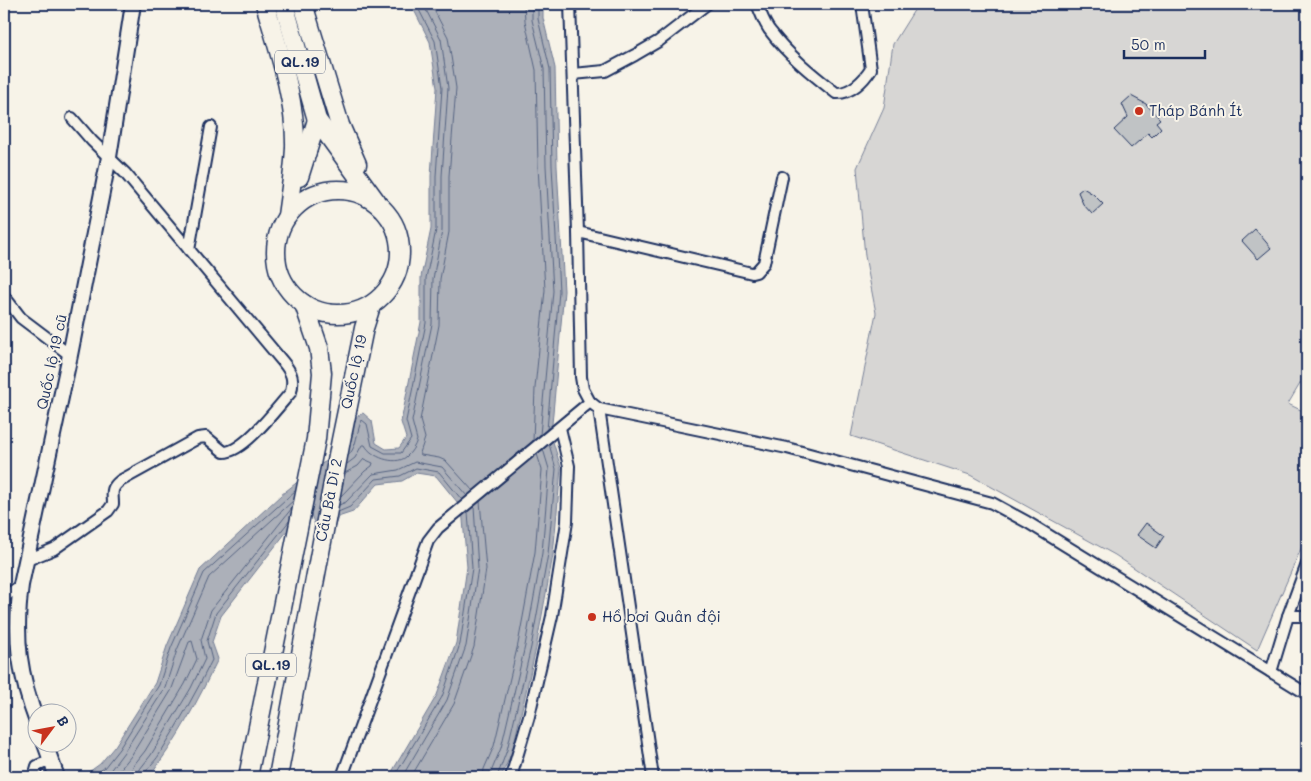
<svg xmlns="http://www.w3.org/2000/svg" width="1311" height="781" font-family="Mali,sans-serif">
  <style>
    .green { fill: #d7d6d4; stroke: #798299 }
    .water { fill: #acb0b9; stroke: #727c95 }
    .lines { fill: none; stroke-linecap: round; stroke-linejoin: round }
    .shore { stroke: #556382; stroke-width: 1 }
    .building { fill: #c0c3c5; stroke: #1b2f5e }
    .minor-casing { stroke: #1b2f5e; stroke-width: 14 }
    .tertiary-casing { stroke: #1b2f5e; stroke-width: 18 }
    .trunk-casing { stroke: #1b2f5e; stroke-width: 21 }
    .minor { stroke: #f7f3e8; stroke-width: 10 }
    .tertiary { stroke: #f7f3e8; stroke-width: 14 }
    .trunk { stroke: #f7f3e8; stroke-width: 18 }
    .poi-dot { fill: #c8321e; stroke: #f7f3e8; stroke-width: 2 }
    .labels { text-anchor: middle; stroke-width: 4; stroke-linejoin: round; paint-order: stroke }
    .shield { fill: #f7f3e8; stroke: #5d6a87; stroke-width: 1 }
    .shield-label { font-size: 14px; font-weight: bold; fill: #1b2f5e }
    .poi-label { font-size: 15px; fill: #1b2f5e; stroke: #f7f3e8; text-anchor: start }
    .street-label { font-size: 15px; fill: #1b2f5e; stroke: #f7f3e8 }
  </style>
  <rect width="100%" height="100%" fill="#f7f3e8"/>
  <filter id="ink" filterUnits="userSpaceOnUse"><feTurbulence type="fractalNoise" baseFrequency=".02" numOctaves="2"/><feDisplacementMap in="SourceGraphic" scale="10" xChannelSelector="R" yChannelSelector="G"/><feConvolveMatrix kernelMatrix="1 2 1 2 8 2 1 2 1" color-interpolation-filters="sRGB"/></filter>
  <g filter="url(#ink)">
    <path class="green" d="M918,4H1307V372L1288,404L1307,413V535L1257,650L1115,555L970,475L851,436L876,313L865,256L857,168L884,108L893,44Z"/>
    <path class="water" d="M411,4H543V18L555,68L557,166L564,291L551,435L561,468L553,555L536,648L512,752L501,777H389L437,695L456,643L467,567L462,508L436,476L416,473L402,481L378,484L353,512L338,517L331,538L318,533L310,512L298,517L221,616L212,642L218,659C198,700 177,742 148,777H82L100,764L115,746L155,683L167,646L200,570L281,495L319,465L347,451L353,433L356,417L363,413L372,421L376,443L386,449L399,448L406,438L401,422L421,322V277L431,229V176L437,88L430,42Z"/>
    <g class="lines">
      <g class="shore">
        <path d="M431,4L448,37L456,88L449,176V232L440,279L439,325L420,420L425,438L420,453L421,455L439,458L446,461L473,491"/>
        <path d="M524,4L525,21L536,70L538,166L545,290L535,388L533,441"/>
        <path d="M532,4V20L544,69L546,166L553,291L540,435"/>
        <path d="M538,4V19L550,69L552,166L559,291L547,430"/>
        <path d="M348,456C358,446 356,431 362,420L367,424L372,446L385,453H401L411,439L406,421L426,323V278L436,230V176L442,88L435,41L416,4"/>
        <path d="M347,464L355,458L362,445H365C371,457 395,466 406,457C411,453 415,446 417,440L412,421L432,324L433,279L442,231V176L448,88L441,39L423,4"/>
        <path d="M341,496L365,471L372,466L373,463L364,459L358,466L345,473"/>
        <path d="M339,505L346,502L373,474L398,470L415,462L442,467L467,496"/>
        <path d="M338,512L350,507L376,479L400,476L416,468L439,472L462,500"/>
        <path d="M91,777L104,768L119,749L159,685L171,648L204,573L296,490"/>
        <path d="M101,777L109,772L124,752L165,688L177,650L209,577L294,500"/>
        <path d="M114,777L131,756L171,691L189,642L192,641L197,659L185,684L145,751L133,766L130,777"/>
        <path d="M138,777L140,769L151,755L191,688L205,659L201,640L211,610L292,508"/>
        <path d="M144,777C145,769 155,762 159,755C178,724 196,693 212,660L207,641L216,613L290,520"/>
        <path d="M394,777L442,697L460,644L472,568L468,512"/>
        <path d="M402,777L447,700L466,646L478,568L474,507"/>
        <path d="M411,777L454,704L474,647L486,569L480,501"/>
        <path d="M483,777L484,769L494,746L518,644L535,552L542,470L537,454"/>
        <path d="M490,777L491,772L501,748L525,646L542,553L549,469L543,449"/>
        <path d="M497,777L507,750L531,647L548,554L556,469L549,444"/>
      </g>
    </g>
    <g class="building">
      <path d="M1131,96L1146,104L1160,119L1156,122L1161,128L1152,137L1148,133L1131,148L1114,130L1128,117L1122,104Z"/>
      <path d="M1083,188L1093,194L1103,204L1092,214L1083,204L1078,192Z"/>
      <path d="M1255,229L1271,248L1258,259L1242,241Z"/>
      <path d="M1146,523L1164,536L1156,548L1137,535Z"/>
    </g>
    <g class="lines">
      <defs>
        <g id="minor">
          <path d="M757,4C761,13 764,24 771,32C788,55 813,75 836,93C851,94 864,80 871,69L862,4"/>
          <path d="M573,74L605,71L635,55L659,41L707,4"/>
          <path d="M578,232L752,273L756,272L764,263L782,177"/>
          <path d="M189,250L211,127"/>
          <path d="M4,296L21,318L70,355"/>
          <path d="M590,402L599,409L787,448L992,503L1027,522L1307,694"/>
          <path d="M599,409L653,777"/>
          <path d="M27,560L54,549L108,511L113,504C113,493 110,489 120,481L198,438L206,437L224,452C244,452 277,408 291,392C294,379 292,373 283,362L125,173L92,141L72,118"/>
          <path d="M4,597L21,585"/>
          <path d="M1288,616H1307"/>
          <path d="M1271,672L1288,616L1307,564"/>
          <path d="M34,777L37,766L51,760"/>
          <path d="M342,777L428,541L438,528L590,402L583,389L581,377L578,232L570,4"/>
          <path d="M511,777L529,716L552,616L567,522L569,466L560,428"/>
        </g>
        <g id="tertiary">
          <path d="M38,725C19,675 14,638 21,585L70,355L109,157L133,4"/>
          <path d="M45,744L57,777"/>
        </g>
        <g id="trunk">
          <path d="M265,4C278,48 296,101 295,147C294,170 290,193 287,216"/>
          <path d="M284,4L317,120L375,200"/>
          <path d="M303,4L340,125L357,164"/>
          <path d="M299,177L317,120"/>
          <circle cx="338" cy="252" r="62"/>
          <path d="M248,777L316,439L322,373L319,348L304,304"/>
          <path d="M278,777L341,440L364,328L371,306"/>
        </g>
      </defs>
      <use href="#minor" class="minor-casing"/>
      <use href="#tertiary" class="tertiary-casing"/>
      <use href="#trunk" class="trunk-casing"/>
      <use href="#minor" class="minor"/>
      <use href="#tertiary" class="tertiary"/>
      <use href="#trunk" class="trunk"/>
    </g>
  </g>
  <g class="poi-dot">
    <circle cx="1139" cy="111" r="5"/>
    <circle cx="592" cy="617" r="5"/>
  </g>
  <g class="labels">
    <g class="shield">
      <rect x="275" y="50.5" width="50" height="23" rx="4"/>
      <rect x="246" y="653.5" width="50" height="23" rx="4"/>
    </g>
    <g class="shield-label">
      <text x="300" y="67">QL.19</text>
      <text x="271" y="670">QL.19</text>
    </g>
    <g class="poi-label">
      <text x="1149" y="116">Tháp Bánh Ít</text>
      <text x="602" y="622">Hồ bơi Quân đội</text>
    </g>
    <g class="street-label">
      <text transform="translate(52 362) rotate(-78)" y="5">Quốc lộ 19 cũ</text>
      <text transform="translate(354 372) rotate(-78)" y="5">Quốc lộ 19</text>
      <text transform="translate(329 500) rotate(-79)" y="5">Cầu Bà Di 2</text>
    </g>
  </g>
  <rect width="1311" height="781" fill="none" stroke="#f7f3e8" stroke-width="20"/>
  <rect x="10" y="10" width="1291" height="761" fill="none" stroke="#1b2f5e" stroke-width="2" filter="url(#ink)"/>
  <g transform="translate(52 728) rotate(58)"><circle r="24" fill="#f7f3e8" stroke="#9fa5b1"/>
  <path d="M0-4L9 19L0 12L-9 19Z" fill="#c8321e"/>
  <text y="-8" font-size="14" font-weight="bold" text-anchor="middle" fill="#1b2f5e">B</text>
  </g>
  <path d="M1124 50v8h81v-8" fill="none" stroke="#1b2f5e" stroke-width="2.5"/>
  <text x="1131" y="50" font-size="15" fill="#1b2f5e" stroke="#f7f3e8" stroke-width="4" paint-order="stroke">50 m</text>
</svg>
